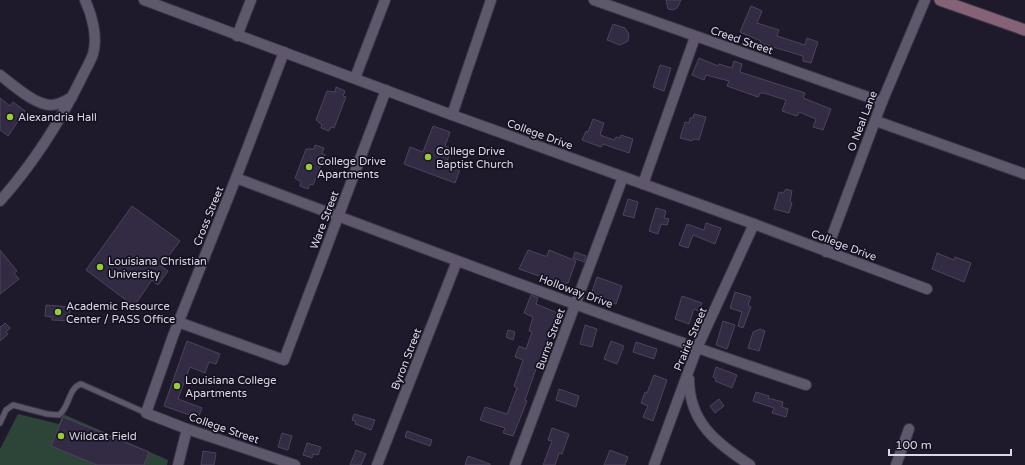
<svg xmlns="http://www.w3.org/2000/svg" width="1025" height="465" font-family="'Varela Round',sans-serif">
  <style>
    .green { fill: #2d4438 }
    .building { fill: #332a44; stroke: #4b4559 }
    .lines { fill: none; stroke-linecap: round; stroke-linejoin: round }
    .service-casing { stroke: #3b3845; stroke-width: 7 }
    .minor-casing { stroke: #3b3845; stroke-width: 12 }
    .secondary-casing { stroke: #3b3845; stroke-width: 13 }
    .service { stroke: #5f586d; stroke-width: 5 }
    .minor { stroke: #5f586d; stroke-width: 10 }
    .secondary { stroke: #866276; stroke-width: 11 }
    .poi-dot { fill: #97cc39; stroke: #161121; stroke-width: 1.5 }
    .labels { text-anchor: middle; stroke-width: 3.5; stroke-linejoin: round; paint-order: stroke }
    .street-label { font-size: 11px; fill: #dbd8e4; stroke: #161121 }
    .poi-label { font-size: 11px; fill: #dbd8e4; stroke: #161121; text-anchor: start }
  </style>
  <rect width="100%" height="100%" fill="#1f1a2b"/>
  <path class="green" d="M18,414L59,424L63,414L168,460L167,465H0V449Z"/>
  <g class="building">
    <path d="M666,0H681L677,8L673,10L668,9Z"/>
    <path d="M751,6L762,11L757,23L779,30L777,36L805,45L807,38L818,42L811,63L803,61V56L760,43L761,41L740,32Z"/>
    <path d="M613,24L625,28L629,34L628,41L620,45L607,40Z"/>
    <path d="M699,58L718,66L719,64L732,68L734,61L742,64L740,72L805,93L803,98L831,109L823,130L813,127L816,119L799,112L797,116L782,111L786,100L764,93H760L758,97L727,86L729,81L706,75L704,80L692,75Z"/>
    <path d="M660,65L671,68L664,91L653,87Z"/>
    <path d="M336,87L345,91L343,96L346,97L334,128L331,127L329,131L321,128L322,125L316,120L327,91L335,92Z"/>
    <path d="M0,98L10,106L13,102L25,111L8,136L0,130Z"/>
    <path d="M694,114L706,117L699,140L694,139L692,141L680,138L685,122L689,123L690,118H693Z"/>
    <path d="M593,119L604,123L600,135L614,140L616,137L620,138L621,135L633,139L629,153L603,144L601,147L582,140L586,131L588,132Z"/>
    <path d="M433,126L450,132L445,146L450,148L451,151L447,161L461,166L455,183L404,164L410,147L423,152Z"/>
    <path d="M315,145L324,148L322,153L325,155L313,185L310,184L308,189L300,186L301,182L295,178L306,149H314Z"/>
    <path d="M786,189L792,191L790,202L792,203L789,213L774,209L779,192L783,193Z"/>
    <path d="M628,199L638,202L634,218L623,215Z"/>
    <path d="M132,206L180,241L161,266L168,271L158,285L152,280L134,306L86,270Z"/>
    <path d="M656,208L666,211L664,218L669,219L667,225L661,224L658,234L649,231Z"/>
    <path d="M706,223L721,228L715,244L693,235L688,248L679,245L687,224L704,230Z"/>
    <path d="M0,250L17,271L14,273L19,279L0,294Z"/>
    <path d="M528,250L545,256H547L549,250L576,261L568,283H566L565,285L519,269Z"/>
    <path d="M575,252L586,256L584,262L573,258Z"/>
    <path d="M937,253L954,260L955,257L971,263L964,282L932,269Z"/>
    <path d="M597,277L622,286L616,304L591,295Z"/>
    <path d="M735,292L751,297L748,305L751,307L743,328L738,326L742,312L730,308Z"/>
    <path d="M531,295L538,298L536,304L560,314L556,323L554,322L552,327L539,367L537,366L525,400L527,401L513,436L503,433L505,428L480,420L485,407L507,414L517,388L514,386L523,360L515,357L519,346L526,349L532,332L529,331L533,317L524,313Z"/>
    <path d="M682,296L702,303L699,311L694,309L689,324L675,319Z"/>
    <path d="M46,305L70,307L69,321L52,320V317L45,316Z"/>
    <path d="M723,321L735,325L727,349L716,345Z"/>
    <path d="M5,323L10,328L6,332L8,334L0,341V326L1,327Z"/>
    <path d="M585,325L597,329L592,347L580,344Z"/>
    <path d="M760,329L765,331L759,351L748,348L753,332Z"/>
    <path d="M508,330L515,332L513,340L506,337Z"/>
    <path d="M187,341L220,354L216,364L209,362L205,373L190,367L178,399L202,408L198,418L164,406Z"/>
    <path d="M611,341L624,346L617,364L604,359Z"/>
    <path d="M636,342L657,349L654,359L633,352Z"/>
    <path d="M716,367L737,375L732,388L715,381L716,378L713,377Z"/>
    <path d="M654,375L667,380L653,421L643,417L648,406L641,403L645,392L647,393Z"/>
    <path d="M559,389L579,396L576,407L556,400Z"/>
    <path d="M756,392L769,396L768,398L783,402L782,407L788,409L786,417L772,413L774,408L753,401Z"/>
    <path d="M719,399L724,406L715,413L710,406Z"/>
    <path d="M354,414L375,420L371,430L355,424L356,421L352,420Z"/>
    <path d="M63,417L149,452L144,465H97L51,446Z"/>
    <path d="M552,428L569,434L562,454L559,453L555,465H543L552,441L548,440Z"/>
    <path d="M407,431L432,440L430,446L405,437Z"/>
    <path d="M282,433L292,436L288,450L278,447Z"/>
    <path d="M307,443L321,447L318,455L313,454L312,458L303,455Z"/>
    <path d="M356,450L366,454L361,465H350Z"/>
    <path d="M610,450L628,457L625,465H604Z"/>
    <path d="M203,451L216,453L214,465H201Z"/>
    <path d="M468,456L490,464V465H465Z"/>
  </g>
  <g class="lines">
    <defs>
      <path id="service" d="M0,423L6,410L13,405L47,414L59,415C69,408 69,387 81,384L146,413"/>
      <g id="minor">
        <path d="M144,0L452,115L754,224L927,289"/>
        <path d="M594,0L882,102"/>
        <path d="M237,36L251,0"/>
        <path d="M284,52L236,178L173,336L146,413L187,429L295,465"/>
        <path d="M0,75C13,85 35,105 51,105C59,105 65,101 72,97"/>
        <path d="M355,78L385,0"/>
        <path d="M452,115L491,0"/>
        <path d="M876,121L1025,174"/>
        <path d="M236,178C426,249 614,321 806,385"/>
        <path d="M643,184L695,37"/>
        <path d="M0,201C32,165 58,125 80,81C84,72 90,63 93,54C98,37 92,15 85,0"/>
        <path d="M826,252L882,102L925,0"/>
        <path d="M178,322L284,360L386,90"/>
        <path d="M689,379C689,422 716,443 750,465"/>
        <path d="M178,465L187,429"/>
        <path d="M377,465L457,261"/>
        <path d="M515,465L623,177"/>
        <path d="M654,465L697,348L754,224"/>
        <path d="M896,465L909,429"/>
      </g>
      <path id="secondary" d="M940,0L1025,30"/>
    </defs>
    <use href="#service" class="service-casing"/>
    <use href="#minor" class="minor-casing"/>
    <use href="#secondary" class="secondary-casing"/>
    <use href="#service" class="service"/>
    <use href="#minor" class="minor"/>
    <use href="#secondary" class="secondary"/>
  </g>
  <g class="poi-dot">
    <circle cx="10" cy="117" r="4"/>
    <circle cx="428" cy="157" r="4"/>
    <circle cx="309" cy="167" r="4"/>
    <circle cx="100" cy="267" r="4"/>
    <circle cx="58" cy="312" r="4"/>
    <circle cx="177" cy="386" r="4"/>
    <circle cx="61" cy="436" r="4"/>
  </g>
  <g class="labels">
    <g class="street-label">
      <text transform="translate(742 40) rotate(19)" y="4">Creed Street</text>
      <text transform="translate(862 121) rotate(-69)" y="4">O Neal Lane</text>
      <text transform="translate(540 134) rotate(20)" y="4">College Drive</text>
      <text transform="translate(208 216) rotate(-68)" y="4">Cross Street</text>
      <text transform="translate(324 220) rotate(-69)" y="4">Ware Street</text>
      <text transform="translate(844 245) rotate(21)" y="4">College Drive</text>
      <text transform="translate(576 291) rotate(20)" y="4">Holloway Drive</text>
      <text transform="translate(550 339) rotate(-70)" y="4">Burns Street</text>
      <text transform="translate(690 339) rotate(-67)" y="4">Prairie Street</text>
      <text transform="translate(406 359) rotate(-69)" y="4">Byron Street</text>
      <text transform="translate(224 428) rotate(19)" y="4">College Street</text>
    </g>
    <g class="poi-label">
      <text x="18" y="121">Alexandria Hall</text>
      <text x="436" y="155">College Drive<tspan x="436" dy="13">Baptist Church</tspan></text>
      <text x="317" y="165">College Drive<tspan x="317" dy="13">Apartments</tspan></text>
      <text x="108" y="265">Louisiana Christian<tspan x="108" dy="13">University</tspan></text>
      <text x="66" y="310">Academic Resource<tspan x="66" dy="13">Center / PASS Office</tspan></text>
      <text x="185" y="384">Louisiana College<tspan x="185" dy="13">Apartments</tspan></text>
      <text x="69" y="440">Wildcat Field</text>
    </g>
  </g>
  <path d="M889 449v6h122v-6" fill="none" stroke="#dbd8e4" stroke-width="2"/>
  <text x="895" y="449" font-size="12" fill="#dbd8e4" stroke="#161121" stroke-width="3" paint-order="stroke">100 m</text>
</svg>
